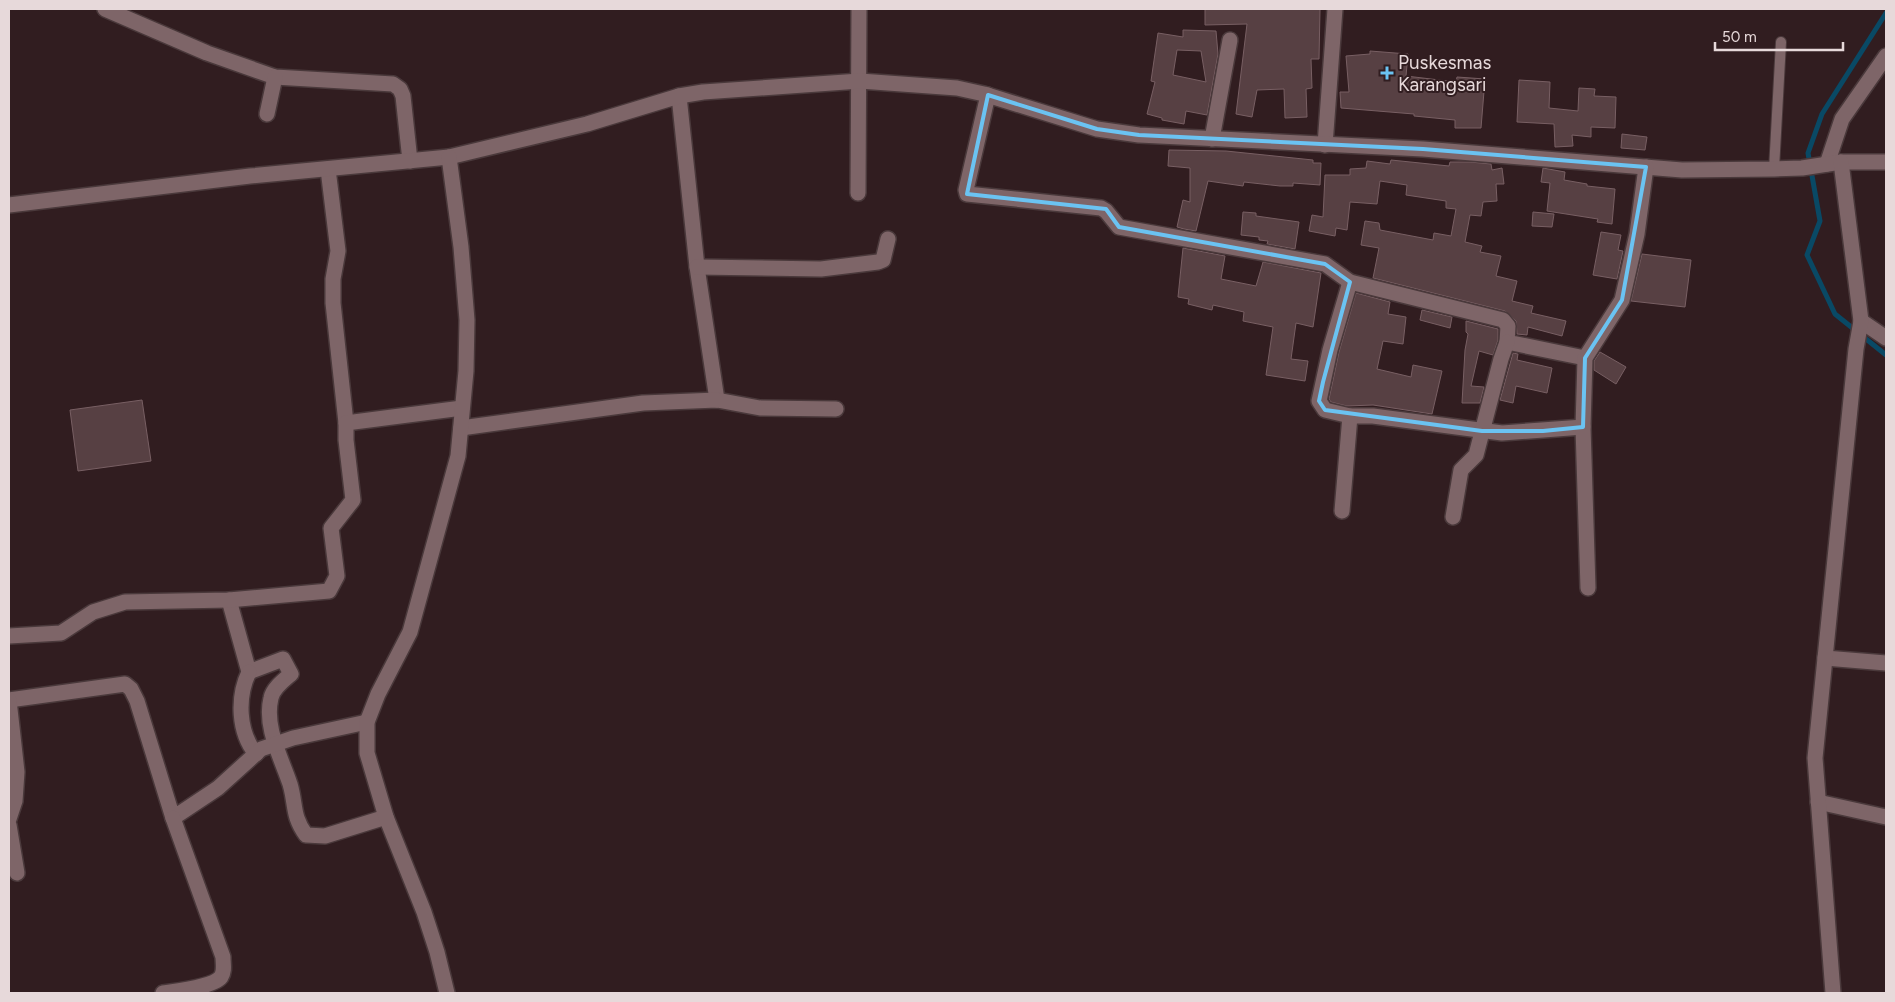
<svg xmlns="http://www.w3.org/2000/svg" width="1895" height="1002" font-family="Figtree,sans-serif">
  <style>
    .lines { fill: none; stroke-linecap: round; stroke-linejoin: round }
    .stream { stroke: #094965; stroke-width: 5 }
    .building { fill: #574043; stroke: #785f63; fill-rule: evenodd }
    .lane-casing { stroke: #4a393b; stroke-width: 12 }
    .street-casing { stroke: #4a393b; stroke-width: 18 }
    .lane { stroke: #7e6568; stroke-width: 10 }
    .street { stroke: #7e6568; stroke-width: 15 }
    .marked { fill: none; stroke: #6bc3f2; stroke-width: 4; stroke-linejoin: round }
    .poi-dot { fill: #6bc3f2; stroke: #311d20; stroke-width: 2 }
    .labels { text-anchor: middle; stroke-width: 4; stroke-linejoin: round; paint-order: stroke }
    .poi-label { font-size: 19px; fill: #e7d9da; stroke: #311d20; text-anchor: start }
  </style>
  <rect width="100%" height="100%" fill="#311d20"/>
  <g class="lines">
    <path class="stream" d="M1886,13L1822,114L1808,153L1820,221L1807,255L1835,314L1886,355"/>
  </g>
  <g class="building">
    <path d="M1205,9H1320L1319,59H1311L1312,88L1306,89L1307,117L1285,118L1284,89L1257,90L1252,117L1236,114L1247,24L1205,25Z"/>
    <path d="M1183,30L1216,31L1218,54L1207,115L1186,111L1184,124L1162,120V118L1147,114L1155,82L1151,81L1158,33L1183,37ZM1177,50L1201,51L1206,82L1173,75Z"/>
    <path d="M1370,51L1408,54L1406,76L1456,82L1457,77L1485,79L1481,128H1455V120L1414,116V114L1341,108L1340,92H1349L1346,56L1370,54Z"/>
    <path d="M1519,80L1550,82L1549,108L1578,111L1579,88L1595,89L1594,96L1616,97L1615,128L1591,127V137L1572,135L1573,146L1555,147L1554,124L1517,122Z"/>
    <path d="M1622,134L1647,137L1645,150L1621,148Z"/>
    <path d="M1169,150L1226,151L1313,160V163H1321L1320,185L1293,183V186H1280L1244,182L1243,186L1208,181L1196,231L1184,229L1177,227L1183,200L1190,202V168L1168,166Z"/>
    <path d="M1391,160L1449,166L1450,162H1470L1491,164L1492,170L1502,168L1504,184H1496L1497,201L1483,202L1481,216L1470,215L1465,242L1482,246L1480,252L1501,256L1496,276L1517,281L1512,301L1533,306L1531,313L1566,321L1562,336L1528,327L1527,335L1517,334L1516,321L1505,311L1373,278L1379,248L1361,245L1365,221L1379,223L1380,230L1433,240L1434,233L1451,236L1456,209L1446,208V201L1406,195L1407,185L1380,181L1377,204L1350,202L1347,230L1336,228L1335,236L1309,231L1312,215L1323,217L1325,175H1350V169L1366,168L1367,161L1390,164Z"/>
    <path d="M1543,168L1565,172L1564,180L1587,184V186L1615,189L1612,224L1597,222L1598,219L1547,211L1550,183L1541,182Z"/>
    <path d="M1243,212L1256,213V216L1299,222L1295,249L1267,244L1268,241L1259,240V237L1241,235Z"/>
    <path d="M1533,212L1554,214L1552,227L1532,226Z"/>
    <path d="M1601,232L1621,235L1618,250L1623,251L1617,279L1593,275Z"/>
    <path d="M1183,248L1225,256L1221,279L1256,286L1263,262L1321,273L1313,327L1296,323L1291,359L1308,361L1305,381L1266,375L1273,327L1243,321L1244,312L1213,305L1212,310L1188,304L1189,299L1178,297Z"/>
    <path d="M1642,254L1691,260L1685,307L1631,301Z"/>
    <path d="M1356,293L1390,302L1388,314L1406,317L1403,344L1383,341L1377,369L1411,377L1413,365L1442,371L1432,414L1373,405L1347,406L1331,402L1329,399L1339,352Z"/>
    <path d="M1422,310L1452,317L1450,328L1420,320Z"/>
    <path d="M1466,321L1498,329V340L1493,355L1479,351L1471,386L1484,387L1480,403H1462L1465,350L1468,334L1466,332Z"/>
    <path d="M1600,352L1626,367L1616,384L1594,370V361Z"/>
    <path d="M1513,353L1518,354L1517,360L1552,368L1547,393L1516,386L1513,403L1500,400Z"/>
    <path d="M142,400L151,461L78,471L70,410Z"/>
  </g>
  <g class="lines">
    <defs>
      <path id="lane" d="M1774,169L1781,42"/>
      <g id="street">
        <path d="M105,9L207,53L275,77L393,84L400,89L403,96L410,161"/>
        <path d="M988,95L966,190L967,194L1101,208L1106,211L1119,227L1325,264L1350,282L1503,320L1508,326L1507,342L1585,358"/>
        <path d="M679,96L697,267L717,400"/>
        <path d="M267,114L275,77"/>
        <path d="M1212,139L1230,40"/>
        <path d="M1325,145L1335,9"/>
        <path d="M1827,164L1842,119L1886,56"/>
        <path d="M328,169L338,251L333,279V303L346,423"/>
        <path d="M858,193L859,9"/>
        <path d="M9,205L250,176L449,157L587,124L679,96L703,92L860,81L957,88L984,94L1097,129L1139,135L1423,149L1682,170L1774,169L1802,168L1841,162H1886"/>
        <path d="M697,267L821,269L878,262L883,260L888,239"/>
        <path d="M1350,282L1330,350L1319,401L1325,410L1350,416H1373L1502,433L1583,427"/>
        <path d="M1861,321L1886,338"/>
        <path d="M461,428L643,403L717,400L760,408L836,409"/>
        <path d="M1342,511L1350,416"/>
        <path d="M1453,517L1461,470L1476,455L1501,359L1507,342"/>
        <path d="M1588,588L1583,427L1585,358L1622,300L1637,234L1646,167"/>
        <path d="M229,600L249,672L283,659L291,674C284,680 273,688 271,698C264,727 281,757 290,784C296,804 292,816 306,835L325,836L386,817"/>
        <path d="M9,636L61,633L93,612L125,602L229,600L329,591L337,576L331,528L353,500L346,440V423L462,408"/>
        <path d="M1825,658L1886,663"/>
        <path d="M249,672C237,697 238,732 256,754"/>
        <path d="M9,700L125,684L131,689L137,701L173,818L218,788L261,749L293,738L367,722"/>
        <path d="M9,700L17,772L15,801L9,819"/>
        <path d="M1818,802L1886,817"/>
        <path d="M9,825L17,873"/>
        <path d="M163,993C176,991 213,987 221,977C225,971 223,964 223,957L173,818"/>
        <path d="M447,993L437,952L424,912L386,817L367,753V722L378,694L410,632L458,456L466,371L467,320L461,247L449,157"/>
        <path d="M1833,993L1815,758L1856,349L1861,321L1841,162"/>
      </g>
    </defs>
    <use href="#lane" class="lane-casing"/>
    <use href="#street" class="street-casing"/>
    <use href="#lane" class="lane"/>
    <use href="#street" class="street"/>
  </g>
  <path class="marked" d="M988,95L1097,129L1139,135L1423,149L1646,167L1622,300L1585,358L1583,427L1543,431H1482L1325,410L1319,401L1323,382L1350,282L1325,264L1119,227L1106,209L967,194Z"/>
  <path class="poi-dot" d="M1384.5 65.5h5v5h5v5h-5v5h-5v-5h-5v-5h5z"/>
  <g class="labels">
    <g class="poi-label">
      <text x="1398" y="69">Puskesmas<tspan x="1398" dy="22">Karangsari</tspan></text>
    </g>
  </g>
  <rect width="1895" height="1002" fill="none" stroke="#e7d9da" stroke-width="20"/>
  <path d="M1715 42v8h128v-8" fill="none" stroke="#e7d9da" stroke-width="2.5"/>
  <text x="1722" y="42" font-size="15" fill="#e7d9da" stroke="#311d20" stroke-width="4" paint-order="stroke">50 m</text>
</svg>
